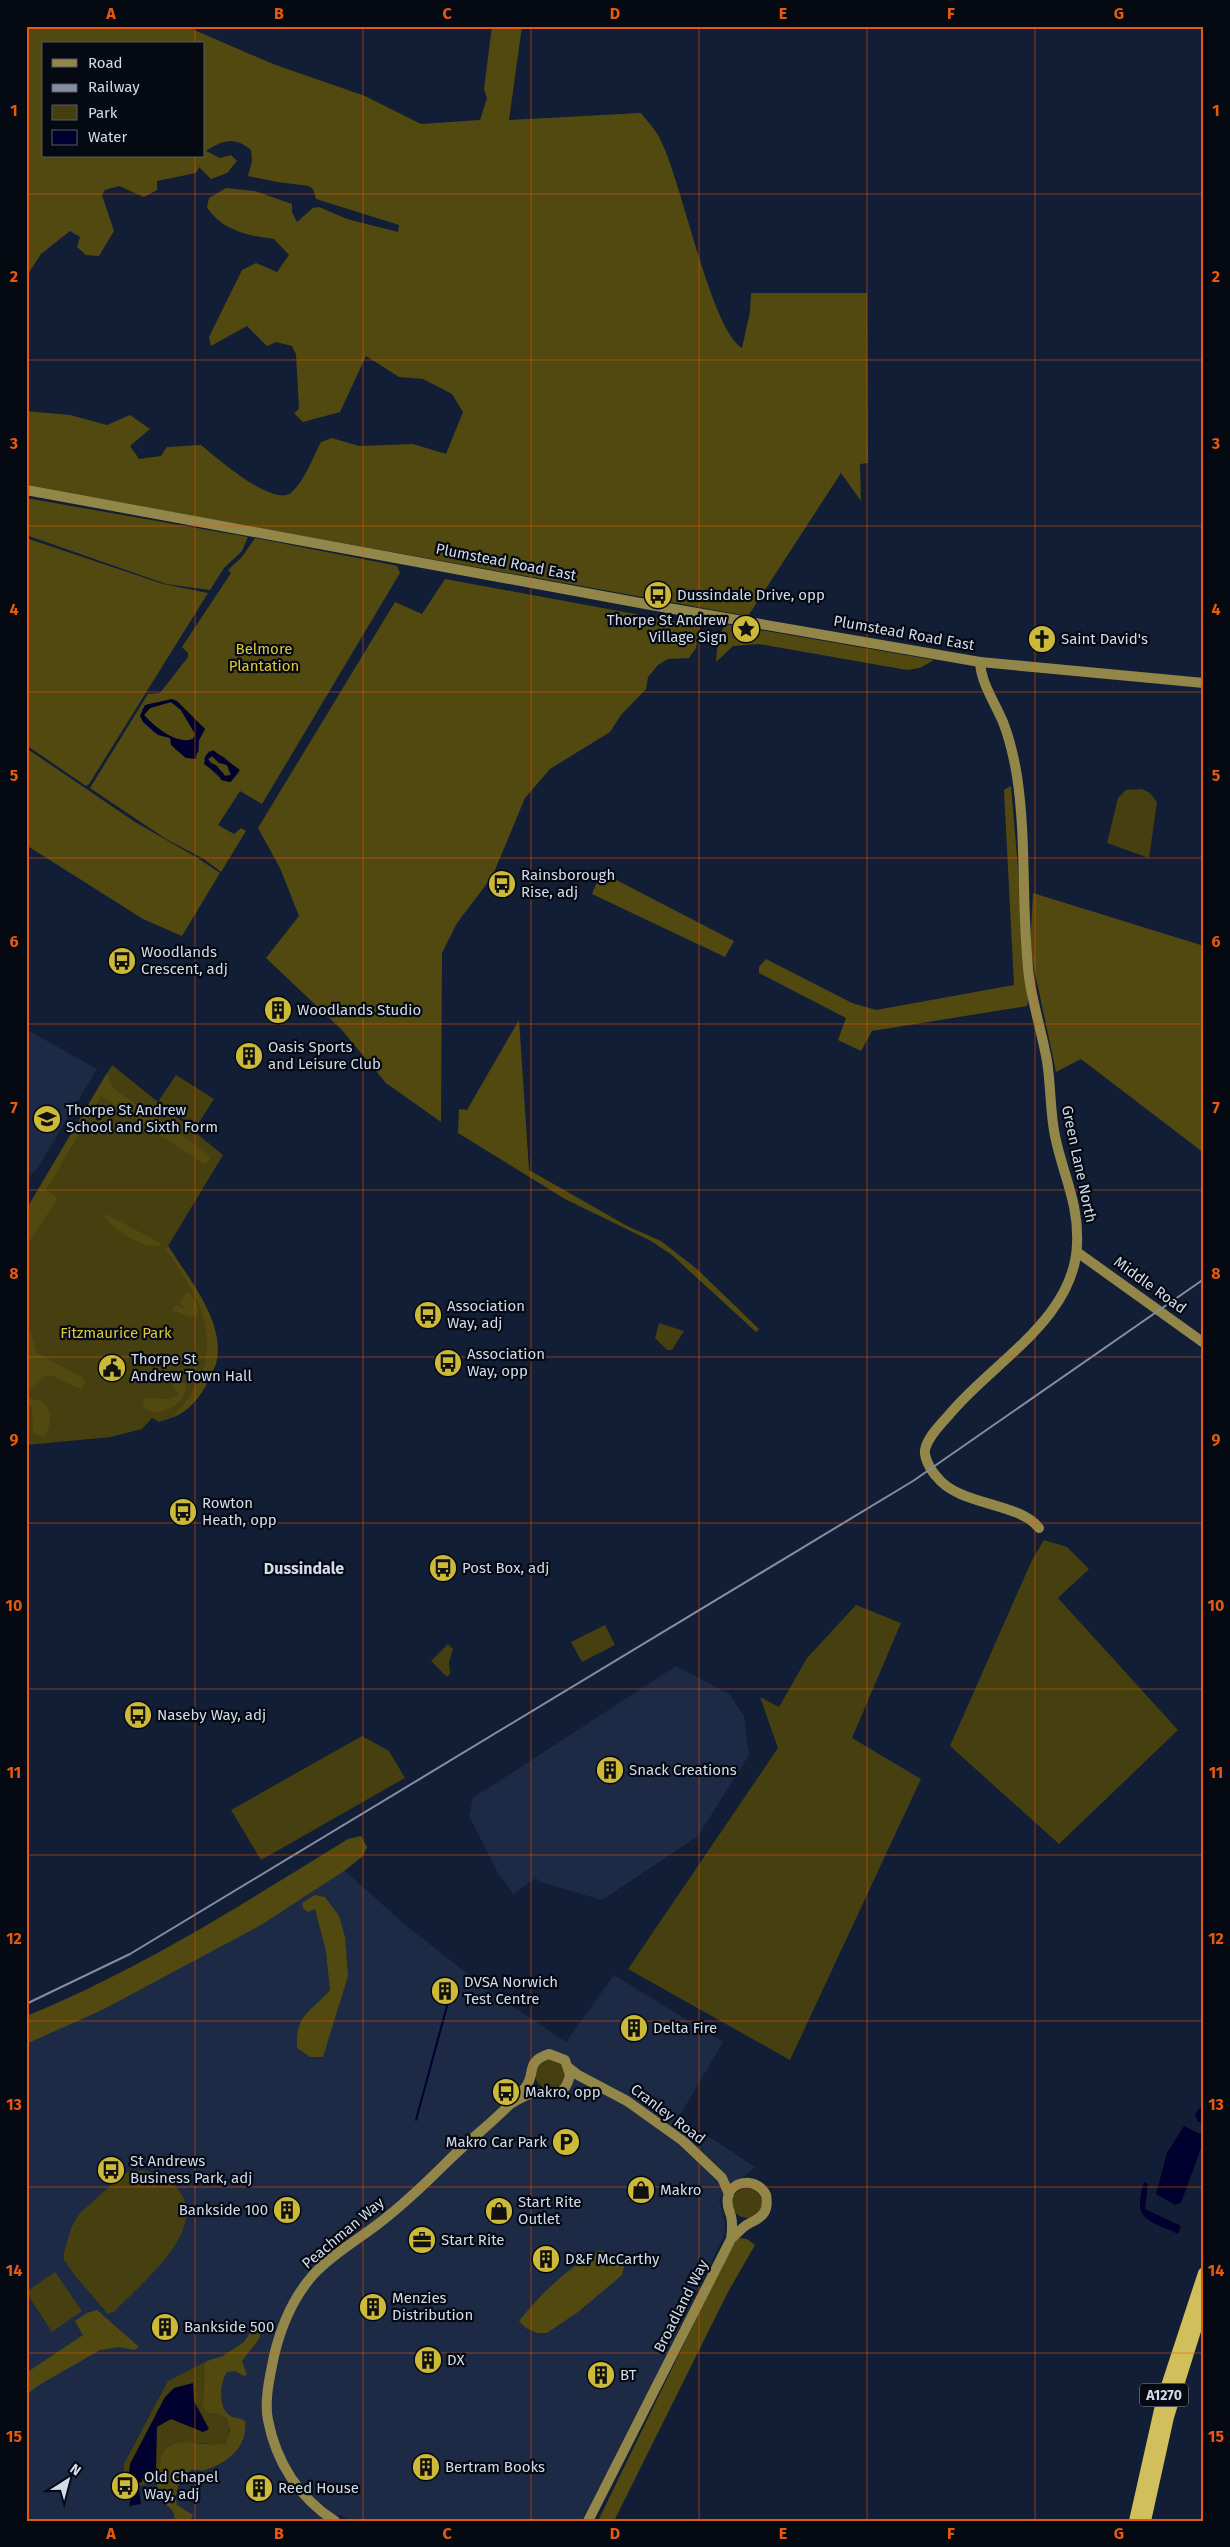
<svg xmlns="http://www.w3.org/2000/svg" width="1230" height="2547" font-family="'Fira Sans',sans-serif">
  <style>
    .built { fill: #1c2a46; fill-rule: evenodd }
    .green { fill: #463f10 }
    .forest { fill: #524911; fill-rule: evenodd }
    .water { fill: #00002f; fill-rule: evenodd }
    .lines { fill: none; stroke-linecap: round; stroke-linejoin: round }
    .stream { stroke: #00002f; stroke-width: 2 }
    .secondary { stroke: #928749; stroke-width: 10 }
    .highway { stroke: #d0bf5a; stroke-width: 12 }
    .rail { stroke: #848ea1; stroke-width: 2 }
    .grid { fill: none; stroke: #e8590c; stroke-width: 1; stroke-opacity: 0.55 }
    .labels { text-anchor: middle; stroke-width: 4.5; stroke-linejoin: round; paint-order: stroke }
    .shield { fill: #050912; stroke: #949caa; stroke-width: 1 }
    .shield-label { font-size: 14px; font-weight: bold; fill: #d2dbeb }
    .street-label { font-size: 15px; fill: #d2dbeb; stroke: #050912 }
    .poi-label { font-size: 15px; fill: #d2dbeb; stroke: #050912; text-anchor: start }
    .park-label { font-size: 15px; fill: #ddc83b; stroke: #050912 }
    .neighbourhood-label { font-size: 16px; font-weight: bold; fill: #d2dbeb; stroke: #050912 }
    .neatline { fill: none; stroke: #e8590c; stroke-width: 2 }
    .grid-label { font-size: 16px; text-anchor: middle; font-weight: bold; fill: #e8590c }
  </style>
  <rect width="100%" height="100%" fill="#121e35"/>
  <g class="built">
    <path d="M26,1029L97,1069L37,1169L31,1174L26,1187Z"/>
    <path d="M676,1666L729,1694L744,1716L749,1755L698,1836L602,1900L540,1882L536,1878L513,1894L498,1873L469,1816L473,1798Z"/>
    <path d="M361,1836L367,1847L363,1856L345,1871L409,1928L494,1994L566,2042L614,1975L723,2042L679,2117L755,2167L740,2180L733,2181L719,2200L725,2223L724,2236L683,2322L582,2521H352L340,2515L327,2516L335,2521H26V2016L70,1998L182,1941L348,1839ZM570,2075L554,2094L521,2098L530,2077Z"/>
  </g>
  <g class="green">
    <path d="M1142,789L1150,793L1157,802L1149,858L1107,843L1118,798L1126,790Z"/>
    <path d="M112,1065L158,1102L176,1075L214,1099L196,1127L162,1105L223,1155L168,1246C190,1281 221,1318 216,1361C215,1368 210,1376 207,1382C196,1405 183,1415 159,1422L152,1418L142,1429L111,1437L26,1445V1210Z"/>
    <path d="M659,1323L684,1331L672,1350H667L655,1338Z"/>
    <path d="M1044,1540L1067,1547L1089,1569L1058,1598L1178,1730L1059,1844L950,1746L1032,1560Z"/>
    <path d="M856,1605L901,1623L852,1738L921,1779L790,2060L628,1969L778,1748L760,1697L779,1707L807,1658Z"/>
    <path d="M605,1625L615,1645L582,1662L571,1642Z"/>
    <path d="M448,1644L453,1649L449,1662L450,1674L447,1677L431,1661Z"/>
    <path d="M362,1736L389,1751L405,1778L261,1860L231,1810Z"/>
    <circle cx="550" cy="2074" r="15"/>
    <path d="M131,2171C148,2169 164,2175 176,2187C214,2227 140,2284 115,2311L108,2314L76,2277L64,2260V2253L71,2228L79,2214L122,2175Z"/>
    <circle cx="747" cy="2203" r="15"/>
    <path d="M55,2272L82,2311L52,2332L26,2292Z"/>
    <path d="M207,2361L204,2364L203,2394L209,2413C216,2414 223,2413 226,2420C232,2431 229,2445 214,2446C210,2446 207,2443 203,2443C193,2442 178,2445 168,2448L164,2451L157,2483L130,2487L124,2474V2464L168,2381Z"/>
  </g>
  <g class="forest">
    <path d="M26,26H185L273,64L365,96L421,124L480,120L487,98L484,89L492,26H522L509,120L641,113C647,121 655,129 659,137C682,179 710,329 742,348L750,312L751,293H867L868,463L860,464L861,501L841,473L748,616L26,486V411L70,415L107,425L130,415L150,429L130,446L139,459L161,456L167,447L201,445C216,457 274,509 292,492C305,480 313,457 321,442L332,438L359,446L413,444L446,454L463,412L452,394L423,379L399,377L366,356L340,412L303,422L294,413L299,409L296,354L292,346L276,342L267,346L247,326L211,346L209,337L242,270L256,263L277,272L289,255L274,239C249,236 221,230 207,207L209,198L226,188L255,191L292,204V212L297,222L313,208L319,207L347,219L398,232L399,225L316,199L313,189L309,186L277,182L248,176L252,161L251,150C234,136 223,140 206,151L220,158L231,155L237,161L227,173L211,179L199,167L196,173L157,181V190L144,197L119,186L105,190L102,195L114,231L99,256L86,255L77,247L80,237L70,231L41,254L26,277ZM44,44H204V156H44Z"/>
    <path d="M26,498L248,537L242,551L224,568L210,590L166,584L26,535Z"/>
    <path d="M26,538L163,584L208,593L89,784L86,786L26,745Z"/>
    <path d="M255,538L393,565L397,566L400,573L262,804L240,791L218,825L234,834L241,828L246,831L221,872L204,859L166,839L90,788L148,694L160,693L188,657V653L182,647L231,573L228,570L242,557ZM176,701L205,729L199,740V752L186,758L175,749L170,738L154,732L143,722L142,709L150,704ZM209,751L224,757L239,772L231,782C220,782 210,769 204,759Z"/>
    <path d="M445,579L700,626L696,648L689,658L668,659L658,665L648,677L646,689L621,715L610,732L550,769L525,798L492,877L457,923L442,953L441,1122L386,1083L341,1029L266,958L299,916L280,868L258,828L395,602L422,614Z"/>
    <path d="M725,624L934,660L920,668L907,670L759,644L733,646L716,662L718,640Z"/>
    <path d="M171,702L181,710L195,734L193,739C176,745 155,727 144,715L150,708Z"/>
    <path d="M26,748L135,822L196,857L220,873L182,936L143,919L26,845Z"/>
    <path d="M212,756L227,765L231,775L225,776C223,769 212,767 208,759Z"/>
    <path d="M1011,786L1029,997L1027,1006L872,1031L861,1051L838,1040L846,1018L759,973V967L766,959L852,1003L876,1010L1014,985L1004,790Z"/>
    <path d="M601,872L734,941L725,957L592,894Z"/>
    <path d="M1033,893L1204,946V1153L1081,1059L1056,1072L1030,949Z"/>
    <path d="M519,1020L529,1170L629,1227L661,1241L697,1269L759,1329L756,1332L672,1255L651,1241L565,1199L458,1133L459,1109L467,1110Z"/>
    <path d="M107,1073L114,1089L203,1150L210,1157L207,1163L204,1164L101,1096L46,1190L55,1196L57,1200L26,1246V1210Z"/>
    <path d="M106,1214L160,1243L161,1246C142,1250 117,1230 104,1218Z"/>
    <path d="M168,1246C188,1278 227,1323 216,1364C214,1369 210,1375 208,1381C200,1398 189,1411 172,1418C228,1360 210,1309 166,1250Z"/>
    <path d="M188,1291L197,1304L199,1315L189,1317L172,1310L176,1305L187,1310L179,1302Z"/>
    <path d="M26,1328L31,1332L37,1353L82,1377L85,1382L82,1389C69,1386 61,1377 47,1375L26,1393Z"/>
    <path d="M175,1381L184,1383L186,1385C185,1391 184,1396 180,1401C171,1411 142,1421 143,1399L145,1398L168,1399L180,1395L172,1386Z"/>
    <path d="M26,1398C31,1399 38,1399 42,1402C53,1410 52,1427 44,1436L33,1433L32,1407L26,1405Z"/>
    <path d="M361,1836L367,1847L363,1856L344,1871L261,1925L102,2010L26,2044V2016C140,1970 244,1903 348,1839Z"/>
    <path d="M315,1895L325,1897L339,1916L345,1937L348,1976L323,2057H310L297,2048C295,2013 312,2012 330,1990L326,1951L315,1909L308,1912L303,1908L302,1903Z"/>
    <path d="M738,2238L747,2239L755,2245L728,2292L614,2521H598L729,2251Z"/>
    <path d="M600,2250L608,2253L624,2266L622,2275L578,2312L547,2333H537L526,2328L519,2321C541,2293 569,2267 600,2250Z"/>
    <path d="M97,2310L139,2347L134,2350L120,2347L100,2350L39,2385L26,2395V2373L83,2335L75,2321L87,2313Z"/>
    <path d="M261,2320L264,2322L259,2339L242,2361L247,2375L244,2376L235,2371L227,2372C220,2382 217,2409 231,2416C236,2419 240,2417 245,2421C248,2448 227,2463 205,2470C199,2472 195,2468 190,2471C179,2477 174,2494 177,2505L193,2515L190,2521H174C177,2510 166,2506 160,2499C152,2486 161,2469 161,2456C173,2431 206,2450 225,2443L230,2431L226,2418L218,2414L209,2413L203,2407L204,2364L207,2361L223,2356L244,2342L257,2322Z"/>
  </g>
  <g class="water">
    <path d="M172,699L177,701L205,729L199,740L196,759L186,758L171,745L170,738L158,735L143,722L140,716L145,705ZM171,702L181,710L195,734L193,739C176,745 155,727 144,715L150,708Z"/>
    <path d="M213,750L240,770L230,782L221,780L219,775L204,764L206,755ZM212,756L219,763L227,765L231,775L225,776L216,765L211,763L208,759Z"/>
    <path d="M1204,2103V2121L1198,2122L1195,2114Z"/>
    <path d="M1184,2126L1204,2136V2140L1181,2203L1175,2205L1156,2194L1167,2153Z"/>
    <path d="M1144,2182L1148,2184L1145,2209L1181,2226L1178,2234C1147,2219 1132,2221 1144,2182Z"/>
    <path d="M193,2383L194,2401L209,2429L203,2432L171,2419L157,2427L156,2468L149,2478L142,2479V2482L138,2483L141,2504L129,2506L133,2486L129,2473L130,2464L165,2397L174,2388Z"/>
  </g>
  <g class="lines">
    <path class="stream" d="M416,2120L447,2006"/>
    <g class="secondary">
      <path d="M26,490L651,605L980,662L1204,683"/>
      <path d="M980,662C981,683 995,703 1003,722C1010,740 1014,758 1017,776C1027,843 1021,910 1029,977C1033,1005 1042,1033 1047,1061C1051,1086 1050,1112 1055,1136C1063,1175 1079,1203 1077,1244C1075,1319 991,1363 948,1416C940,1425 927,1438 925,1450C924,1458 931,1471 937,1477C959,1506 1019,1502 1039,1528"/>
      <path d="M1077,1252L1204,1343"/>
      <path d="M569,2068L578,2075L627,2101L683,2141L722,2178L729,2194"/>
      <path d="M335,2521C299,2498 276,2462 268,2420C264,2400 270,2376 274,2356C281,2326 292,2299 313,2275C331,2255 356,2241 378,2224C403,2205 426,2183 448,2161C473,2136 503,2115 525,2088C537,2073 524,2062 549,2054L565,2060L570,2075C565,2096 557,2093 540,2092C529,2092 517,2100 509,2105"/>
      <path d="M588,2521L731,2239C737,2234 743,2226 750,2223C763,2217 769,2211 766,2195C759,2179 732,2178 728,2197C726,2205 729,2209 731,2216C733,2224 732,2232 731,2239"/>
    </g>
    <g class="highway">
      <path d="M1135,2521L1162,2401L1204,2273"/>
      <path d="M1145,2521L1168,2417L1204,2302"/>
    </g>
    <path class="rail" d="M26,2004L130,1954L913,1481L1204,1279"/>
  </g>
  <path class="grid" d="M195,26V44M363,26V2521M531,26V2521M699,26V2521M867,26V2521M1035,26V2521M195,156V2521M26,194H1204M26,360H1204M26,526H1204M26,692H1204M26,858H1204M26,1024H1204M26,1190H1204M26,1357H1204M26,1523H1204M26,1689H1204M26,1855H1204M26,2021H1204M26,2187H1204M26,2353H1204"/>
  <defs>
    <symbol id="bus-disc" viewBox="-11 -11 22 22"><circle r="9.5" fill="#cdb938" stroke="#050912"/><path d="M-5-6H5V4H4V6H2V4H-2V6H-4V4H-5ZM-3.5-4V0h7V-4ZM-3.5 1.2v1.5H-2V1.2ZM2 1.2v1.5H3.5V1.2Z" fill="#111"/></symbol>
    <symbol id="sight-disc" viewBox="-11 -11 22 22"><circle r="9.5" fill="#cdb938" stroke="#050912"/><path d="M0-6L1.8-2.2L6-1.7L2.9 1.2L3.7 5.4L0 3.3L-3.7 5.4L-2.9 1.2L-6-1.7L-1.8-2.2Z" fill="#111"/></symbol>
    <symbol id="church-disc" viewBox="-11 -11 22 22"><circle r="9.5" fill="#cdb938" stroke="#050912"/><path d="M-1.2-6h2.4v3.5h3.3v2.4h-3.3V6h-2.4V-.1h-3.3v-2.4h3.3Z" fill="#111"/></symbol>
    <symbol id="building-disc" viewBox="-11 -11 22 22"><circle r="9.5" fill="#cdb938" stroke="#050912"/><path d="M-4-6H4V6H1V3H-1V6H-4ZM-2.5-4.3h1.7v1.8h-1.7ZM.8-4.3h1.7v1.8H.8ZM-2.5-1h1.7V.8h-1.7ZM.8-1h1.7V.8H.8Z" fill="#111"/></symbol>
    <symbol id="school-disc" viewBox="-11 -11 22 22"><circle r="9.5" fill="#cdb938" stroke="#050912"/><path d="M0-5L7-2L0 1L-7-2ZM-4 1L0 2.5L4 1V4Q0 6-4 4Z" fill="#111"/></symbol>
    <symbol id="civic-disc" viewBox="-11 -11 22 22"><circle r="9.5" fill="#cdb938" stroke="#050912"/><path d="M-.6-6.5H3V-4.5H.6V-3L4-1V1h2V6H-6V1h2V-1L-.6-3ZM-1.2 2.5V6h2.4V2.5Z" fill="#111"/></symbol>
    <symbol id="parking-disc" viewBox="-11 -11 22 22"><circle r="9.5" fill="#cdb938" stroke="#050912"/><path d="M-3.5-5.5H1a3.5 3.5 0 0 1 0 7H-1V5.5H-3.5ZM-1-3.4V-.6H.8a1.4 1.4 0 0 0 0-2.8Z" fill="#111"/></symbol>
    <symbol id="shop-disc" viewBox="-11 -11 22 22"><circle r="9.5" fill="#cdb938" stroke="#050912"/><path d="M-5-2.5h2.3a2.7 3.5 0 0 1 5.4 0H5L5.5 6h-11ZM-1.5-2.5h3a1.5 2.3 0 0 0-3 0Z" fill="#111"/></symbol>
    <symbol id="office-disc" viewBox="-11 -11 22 22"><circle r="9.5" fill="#cdb938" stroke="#050912"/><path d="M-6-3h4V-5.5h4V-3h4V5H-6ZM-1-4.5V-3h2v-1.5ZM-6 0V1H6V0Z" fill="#111"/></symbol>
  </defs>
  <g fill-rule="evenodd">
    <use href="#bus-disc" x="642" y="579" width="32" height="32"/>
    <use href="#sight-disc" x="730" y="613" width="32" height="32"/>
    <use href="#church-disc" x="1026" y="623" width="32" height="32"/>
    <use href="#bus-disc" x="486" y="868" width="32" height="32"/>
    <use href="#bus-disc" x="106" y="945" width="32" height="32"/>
    <use href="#building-disc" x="262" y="994" width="32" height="32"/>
    <use href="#building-disc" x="233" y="1040" width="32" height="32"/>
    <use href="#school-disc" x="31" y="1103" width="32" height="32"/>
    <use href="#bus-disc" x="412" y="1299" width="32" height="32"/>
    <use href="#bus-disc" x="432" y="1347" width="32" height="32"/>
    <use href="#civic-disc" x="96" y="1352" width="32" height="32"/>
    <use href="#bus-disc" x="167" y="1496" width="32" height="32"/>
    <use href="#bus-disc" x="427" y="1552" width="32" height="32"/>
    <use href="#bus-disc" x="122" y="1699" width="32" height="32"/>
    <use href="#building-disc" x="594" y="1754" width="32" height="32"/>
    <use href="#building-disc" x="429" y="1975" width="32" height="32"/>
    <use href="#building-disc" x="618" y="2012" width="32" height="32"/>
    <use href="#bus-disc" x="490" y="2076" width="32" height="32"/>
    <use href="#parking-disc" x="550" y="2126" width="32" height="32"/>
    <use href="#bus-disc" x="95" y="2154" width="32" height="32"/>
    <use href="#shop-disc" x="625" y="2174" width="32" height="32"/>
    <use href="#building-disc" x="271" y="2194" width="32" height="32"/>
    <use href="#shop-disc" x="483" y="2195" width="32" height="32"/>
    <use href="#office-disc" x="406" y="2224" width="32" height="32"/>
    <use href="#building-disc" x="530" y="2243" width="32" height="32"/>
    <use href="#building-disc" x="357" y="2291" width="32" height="32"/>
    <use href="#building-disc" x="149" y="2311" width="32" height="32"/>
    <use href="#building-disc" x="412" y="2344" width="32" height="32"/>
    <use href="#building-disc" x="585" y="2359" width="32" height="32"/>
    <use href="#building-disc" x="410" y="2451" width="32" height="32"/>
    <use href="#bus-disc" x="109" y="2470" width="32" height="32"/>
    <use href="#building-disc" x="243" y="2472" width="32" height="32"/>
  </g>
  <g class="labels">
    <rect class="shield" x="1140" y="2383.5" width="48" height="23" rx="4"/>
    <g class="shield-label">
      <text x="1164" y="2400">A1270</text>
    </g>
    <g class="street-label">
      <text transform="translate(506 562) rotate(11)" y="5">Plumstead Road East</text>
      <text transform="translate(904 633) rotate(10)" y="5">Plumstead Road East</text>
      <text transform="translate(1079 1164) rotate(78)" y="5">Green Lane North</text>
      <text transform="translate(1150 1285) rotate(36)" y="5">Middle Road</text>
      <text transform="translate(668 2114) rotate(37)" y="5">Cranley Road</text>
      <text transform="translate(343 2233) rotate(-40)" y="5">Peachman Way</text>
      <text transform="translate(681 2306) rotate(-63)" y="5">Broadland Way</text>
    </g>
    <g class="poi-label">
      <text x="677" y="600">Dussindale Drive, opp</text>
      <text x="727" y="625" text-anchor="end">Thorpe St Andrew<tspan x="727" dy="17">Village Sign</tspan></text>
      <text x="1061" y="644">Saint David's</text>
      <text x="521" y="880">Rainsborough<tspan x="521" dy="17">Rise, adj</tspan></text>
      <text x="141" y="957">Woodlands<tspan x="141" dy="17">Crescent, adj</tspan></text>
      <text x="297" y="1015">Woodlands Studio</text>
      <text x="268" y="1052">Oasis Sports<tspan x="268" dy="17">and Leisure Club</tspan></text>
      <text x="66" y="1115">Thorpe St Andrew<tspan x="66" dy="17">School and Sixth Form</tspan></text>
      <text x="447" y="1311">Association<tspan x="447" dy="17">Way, adj</tspan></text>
      <text x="467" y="1359">Association<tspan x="467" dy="17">Way, opp</tspan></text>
      <text x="131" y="1364">Thorpe St<tspan x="131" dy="17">Andrew Town Hall</tspan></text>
      <text x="202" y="1508">Rowton<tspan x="202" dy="17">Heath, opp</tspan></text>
      <text x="462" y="1573">Post Box, adj</text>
      <text x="157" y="1720">Naseby Way, adj</text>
      <text x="629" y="1775">Snack Creations</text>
      <text x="464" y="1987">DVSA Norwich<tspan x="464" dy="17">Test Centre</tspan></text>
      <text x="653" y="2033">Delta Fire</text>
      <text x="525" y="2097">Makro, opp</text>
      <text x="547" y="2147" text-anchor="end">Makro Car Park</text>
      <text x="130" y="2166">St Andrews<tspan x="130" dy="17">Business Park, adj</tspan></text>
      <text x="660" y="2195">Makro</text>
      <text x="518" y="2207">Start Rite<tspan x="518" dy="17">Outlet</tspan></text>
      <text x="268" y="2215" text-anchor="end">Bankside 100</text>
      <text x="441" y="2245">Start Rite</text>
      <text x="565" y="2264">D&amp;F McCarthy</text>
      <text x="392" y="2303">Menzies<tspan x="392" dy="17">Distribution</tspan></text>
      <text x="184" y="2332">Bankside 500</text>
      <text x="447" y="2365">DX</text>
      <text x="620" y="2380">BT</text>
      <text x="445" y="2472">Bertram Books</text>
      <text x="144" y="2482">Old Chapel<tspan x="144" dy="17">Way, adj</tspan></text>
      <text x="278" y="2493">Reed House</text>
    </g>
    <g class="park-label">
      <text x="264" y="654">Belmore<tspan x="264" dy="17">Plantation</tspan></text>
      <text x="116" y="1338">Fitzmaurice Park</text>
    </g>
    <g class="neighbourhood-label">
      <text x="304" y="1574">Dussindale</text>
    </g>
  </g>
  <rect width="1230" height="2547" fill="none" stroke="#050912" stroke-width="55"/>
  <rect x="42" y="42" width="162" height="115" fill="#050912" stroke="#575d69"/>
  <rect x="52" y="59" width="25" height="8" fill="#928749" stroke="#575d69"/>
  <text x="88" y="68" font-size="15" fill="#d2dbeb">Road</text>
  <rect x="52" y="84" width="25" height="8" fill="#848ea1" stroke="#575d69"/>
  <text x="88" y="92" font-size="15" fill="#d2dbeb">Railway</text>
  <rect x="52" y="105" width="25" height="15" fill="#463f10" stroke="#575d69"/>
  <text x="88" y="118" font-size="15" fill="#d2dbeb">Park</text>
  <rect x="52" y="130" width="25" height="15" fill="#00002f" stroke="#575d69"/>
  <text x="88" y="142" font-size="15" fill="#d2dbeb">Water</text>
  <g transform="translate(68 2480) rotate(36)" stroke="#050912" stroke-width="4" paint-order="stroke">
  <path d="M0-4L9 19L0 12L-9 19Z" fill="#d2dbeb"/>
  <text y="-8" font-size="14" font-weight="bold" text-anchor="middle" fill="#d2dbeb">N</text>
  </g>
  <rect x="28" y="28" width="1174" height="2492" class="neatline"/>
  <g class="grid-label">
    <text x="111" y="19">A</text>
    <text x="279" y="19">B</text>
    <text x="447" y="19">C</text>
    <text x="615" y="19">D</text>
    <text x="783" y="19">E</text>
    <text x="951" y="19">F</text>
    <text x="1119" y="19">G</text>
    <text x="14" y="116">1</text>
    <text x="1216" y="116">1</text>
    <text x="14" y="282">2</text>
    <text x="1216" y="282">2</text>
    <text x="14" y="449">3</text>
    <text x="1216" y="449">3</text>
    <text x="14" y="615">4</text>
    <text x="1216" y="615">4</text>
    <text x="14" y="781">5</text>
    <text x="1216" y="781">5</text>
    <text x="14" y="947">6</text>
    <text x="1216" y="947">6</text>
    <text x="14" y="1113">7</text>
    <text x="1216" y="1113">7</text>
    <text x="14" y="1279">8</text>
    <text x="1216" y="1279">8</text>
    <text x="14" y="1445">9</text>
    <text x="1216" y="1445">9</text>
    <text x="14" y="1611">10</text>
    <text x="1216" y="1611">10</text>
    <text x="14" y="1778">11</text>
    <text x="1216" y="1778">11</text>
    <text x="14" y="1944">12</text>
    <text x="1216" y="1944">12</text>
    <text x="14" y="2110">13</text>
    <text x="1216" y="2110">13</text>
    <text x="14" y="2276">14</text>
    <text x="1216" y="2276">14</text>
    <text x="14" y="2442">15</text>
    <text x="1216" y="2442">15</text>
    <text x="111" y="2539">A</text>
    <text x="279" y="2539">B</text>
    <text x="447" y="2539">C</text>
    <text x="615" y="2539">D</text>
    <text x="783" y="2539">E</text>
    <text x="951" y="2539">F</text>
    <text x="1119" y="2539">G</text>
  </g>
</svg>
